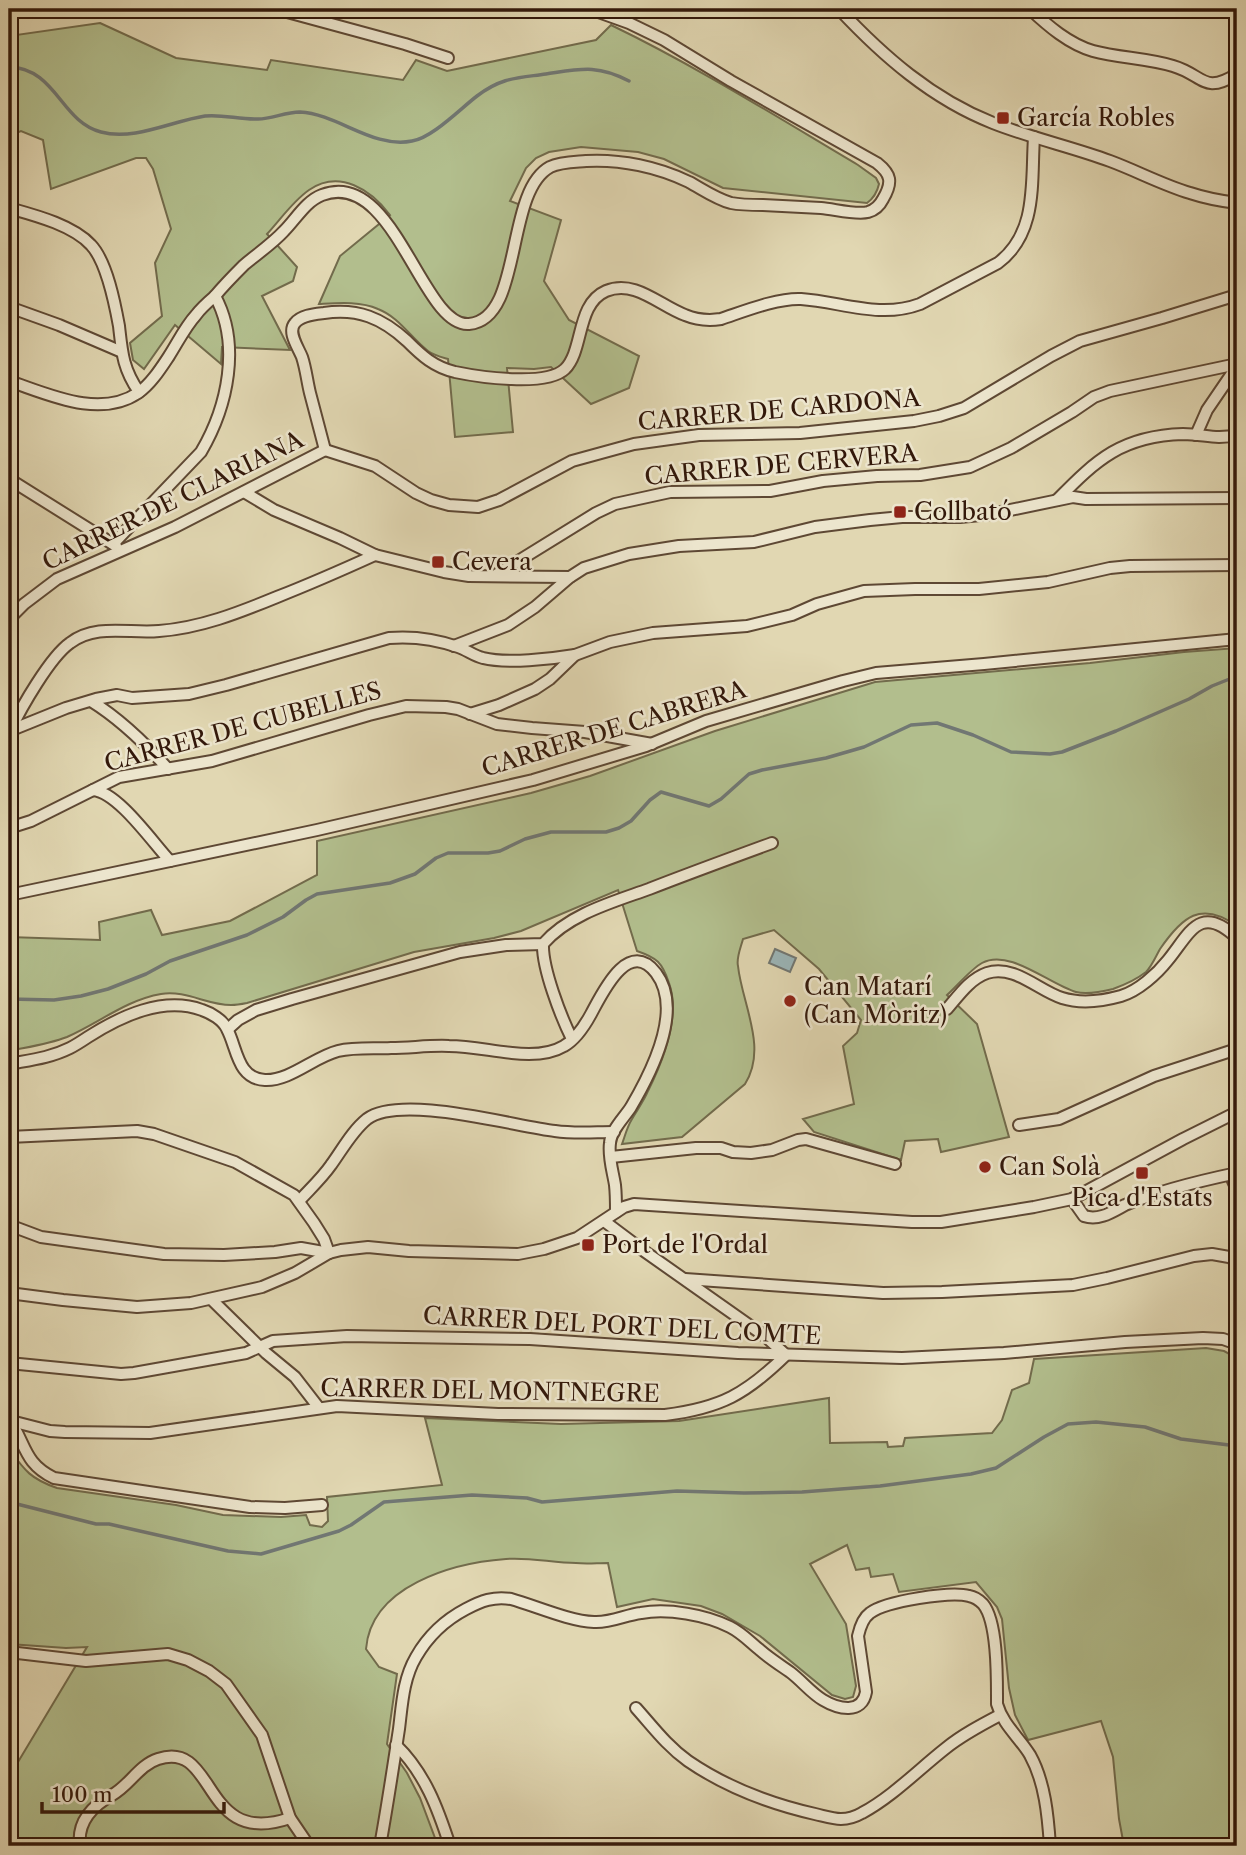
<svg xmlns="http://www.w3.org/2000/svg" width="1246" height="1855" font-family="'Libre Caslon Text',serif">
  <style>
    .green { fill: #b2be8d; stroke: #726b4c; stroke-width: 2 }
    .water { fill: #9bb6b9; stroke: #717773; stroke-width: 2 }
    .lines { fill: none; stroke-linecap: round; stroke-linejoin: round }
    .stream { stroke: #717773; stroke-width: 3.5 }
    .street-casing { stroke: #5e4834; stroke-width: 14 }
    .street { stroke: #ece5cd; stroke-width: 10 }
    .poi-dot { fill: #8f2418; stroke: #ece5cd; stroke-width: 2.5 }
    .labels { text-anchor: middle; stroke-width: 5; stroke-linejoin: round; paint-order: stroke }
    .poi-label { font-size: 24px; fill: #33180a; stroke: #ece5cd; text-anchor: start }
    .street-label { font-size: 24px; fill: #33180a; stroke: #ece5cd }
  </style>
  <rect width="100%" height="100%" fill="#e1d7b2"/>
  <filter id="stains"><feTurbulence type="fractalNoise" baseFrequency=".00286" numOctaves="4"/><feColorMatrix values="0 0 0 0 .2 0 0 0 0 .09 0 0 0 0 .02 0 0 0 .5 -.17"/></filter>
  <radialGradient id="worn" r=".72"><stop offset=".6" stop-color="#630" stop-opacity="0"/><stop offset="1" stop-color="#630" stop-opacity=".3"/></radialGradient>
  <g class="green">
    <path d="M100,23L176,58L267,70L271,60L403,80L416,60L447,71L596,40L611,25C696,66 777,117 858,165L876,178L879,184C877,193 874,198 867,203L723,188L664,159L638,152L581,147L549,152L536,158L526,168L510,201L561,220L544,281L569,320L639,356L629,388L591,404L551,367L534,369L507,368L513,432L455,437L448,359C441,357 433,355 428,351C411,338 399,317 378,309C360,301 338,303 319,304L340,256L390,215C371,190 340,169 309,190C293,201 280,220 267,234L297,267L293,281L262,296L290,350L222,347L221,364L175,325L144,369L133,360L130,343L162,316L155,263L171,229L153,169L146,158H136L51,189L43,140L21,131L9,136V36Z"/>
    <path d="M1237,648V926C1201,900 1182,917 1160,949C1156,956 1152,966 1146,972C1137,979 1124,985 1113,989C1101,992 1087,995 1076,992C1049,984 1009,948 982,963C971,969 957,986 947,995L977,1024L1009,1137L941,1152L938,1139L905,1141L901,1160L814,1132L803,1119L854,1104L843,1046L857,1033L861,1020L819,969L774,930L743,939C741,947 736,958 738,966C742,1004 768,1048 745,1084L682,1137L622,1144C625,1136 627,1127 632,1119C637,1110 644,1101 648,1091C663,1061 681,1016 669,983C662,962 657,958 637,951L618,890L521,931L494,938L414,952L247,1003C242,1004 236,1005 231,1005C207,1005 186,990 161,994C126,1000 99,1023 67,1037C49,1044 28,1047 9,1051V937L100,940L99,922L151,910L162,935L230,921L317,875V841L531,793L590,776L715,731L875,682L1090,663L1184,652Z"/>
    <path d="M1206,1348L1224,1351L1237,1358V1846H1124L1119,1819L1113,1757L1101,1721L1028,1740L1015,1715L1009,1688L1002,1619L997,1607L976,1582L899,1592L893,1574L871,1577L869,1568L856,1570L847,1545L810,1564L846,1624L856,1686L853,1697L845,1699L832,1695L760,1636L722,1614L701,1606L653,1599L617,1607L608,1563C597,1563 586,1564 576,1563C553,1563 530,1557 506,1559C452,1563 371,1586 366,1649L379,1667L397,1674L387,1744L407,1773L420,1798L438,1846H9V1777L87,1647L66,1648L9,1644V1449C25,1471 31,1479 57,1488L176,1505L223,1515L281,1517L306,1515L310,1525L322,1527L328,1521L327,1497L442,1485L425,1418L561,1424L679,1421L829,1398L830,1443L887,1442L888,1447L903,1446L905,1438L992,1433L1002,1420L1012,1390L1029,1383L1034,1359Z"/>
  </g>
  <path class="water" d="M775,949L796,958L790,972L769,963Z"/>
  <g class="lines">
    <g class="stream">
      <path d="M9,67C56,68 61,122 101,132C134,141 172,121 205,116C223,114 240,120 258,119C272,119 285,112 300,112C338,114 373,149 412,141C432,138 460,109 477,96C502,77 518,78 546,74C580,69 597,64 629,81"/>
      <path d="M9,999L54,1000L81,996L108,989L146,974L170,961L247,935L283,917L306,900L317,894L390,883L415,874L436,858L448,853H488L500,851L525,839L551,832H606L619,828L631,821L650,800L661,792L709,806L721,799L749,774L762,770L826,758L864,747L911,725L937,723L973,735L1011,752L1050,754L1062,752L1116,731L1189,699L1212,686L1237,676"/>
      <path d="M9,1502L96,1524H109L228,1551L261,1554L339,1531L351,1525L384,1502L472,1495L527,1498L542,1502L677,1491L744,1493L802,1492L880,1486L971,1474L996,1468L1044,1437L1068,1424L1096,1422L1145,1427L1181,1439L1237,1446"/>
    </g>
    <defs>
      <g id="street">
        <path d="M276,9L405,44L448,58"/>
        <path d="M839,9C883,56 932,99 993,123C1031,138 1072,147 1110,161C1137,171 1163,185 1190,193C1205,198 1221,201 1237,203"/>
        <path d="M1030,9C1048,26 1069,44 1093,51C1119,58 1147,58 1173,66C1204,75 1203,95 1237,74"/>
        <path d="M9,208C34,215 73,225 91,245C107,262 115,304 119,326C122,353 123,369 139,392"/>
        <path d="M215,296C224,285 234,275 244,265C257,254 272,244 284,231C296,219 306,201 322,195C394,167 422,328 469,324C524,319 504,192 550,167C560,162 575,162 586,161C621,159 658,167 689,182C702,189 716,199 731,203C741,205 752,205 763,205C782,206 801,207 821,208C834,209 856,215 868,212C875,210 880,205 883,199C893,182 891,174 877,163L731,81L664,40L629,23L590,9"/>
        <path d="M9,307L59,325L122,352"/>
        <path d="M9,381C48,394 99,419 138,393C151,384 161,368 169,356C178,342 185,327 196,315C201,308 208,302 215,296C241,344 228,406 201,452L113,544"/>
        <path d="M1196,435L1207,410L1237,366"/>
        <path d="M325,450C320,431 315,412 310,393C307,381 306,369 302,357C298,347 287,332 295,323C301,315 315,314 324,313C358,308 382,318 407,341C422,356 434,367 455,372C479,377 546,387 565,369C584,350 576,304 606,291C635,279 660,306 685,315C697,320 708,321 721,319C745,311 777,298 801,299C842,302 880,319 920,304L998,263C1038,233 1031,182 1034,137"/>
        <path d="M325,450L375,466L416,493L431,500L449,505L478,507L499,500L572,461L634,444L699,435L800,433L914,421L939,416L964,408L1051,356L1080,341L1162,318L1237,295"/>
        <path d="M9,479L116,546"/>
        <path d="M244,492L274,510L340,538L375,555L444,572L469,576L570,577"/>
        <path d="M1057,500C1097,459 1122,436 1183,434C1205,434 1214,440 1237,435"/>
        <path d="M494,576L596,513L615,504L670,492L770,491L823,481L877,476L920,475L970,467L1011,448L1072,412L1094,397L1110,391L1237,364"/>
        <path d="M9,619L24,604L57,579L175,527L325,450"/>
        <path d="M454,646L508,625L535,607L570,577L584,568L629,554L679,546L754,542L815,527L870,520L902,517H960L991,514L1073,497L1086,499L1237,498"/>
        <path d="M91,701C120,719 144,742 168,769"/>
        <path d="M470,714L499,705L535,689L550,679L575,655L610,642L653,633L747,626L792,615L817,604L864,591L915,589H979L1048,582L1110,568L1130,566L1237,565"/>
        <path d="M9,731L66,708L96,699L117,695L132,698L189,694L226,685L389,638C413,636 435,639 458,647C467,650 474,656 483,658C507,664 551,659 575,655"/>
        <path d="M10,731C21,708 50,657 70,643C96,623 130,634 159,631C200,628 238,613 277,597C310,584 342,570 375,555"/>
        <path d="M93,790C118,792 153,843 170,861"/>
        <path d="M9,828L31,821L119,777L212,761L369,715L406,706L446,707L458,709L497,724L532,728L585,732L652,744"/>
        <path d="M9,895L317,830L533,780L646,746L706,721L843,681L876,673L984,664L1237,639"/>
        <path d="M543,944C542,968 561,1017 572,1039"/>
        <path d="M947,1009C959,995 970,979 987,973C1014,964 1039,991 1062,998C1081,1004 1103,1001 1121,996C1138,991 1157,974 1168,960C1190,933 1200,903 1237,938"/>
        <path d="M228,1029L238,1020L256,1010L292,999L460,952L506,945L543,944C569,914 613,902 649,889C690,873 731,858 772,843"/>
        <path d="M9,1064C30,1060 50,1058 70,1048C76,1045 82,1041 88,1037C121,1016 163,996 202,1010C211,1013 223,1020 227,1029C237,1047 237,1079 265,1080C290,1081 314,1057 338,1051C355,1047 374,1049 391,1048C410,1048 430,1045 449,1046C470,1046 491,1051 512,1053C529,1055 549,1055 564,1046C575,1040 585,1025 591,1014C602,994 628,937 656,973C684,1010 651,1073 631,1107C624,1118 611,1130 610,1143C608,1157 613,1172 615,1185C616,1194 616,1203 616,1212"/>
        <path d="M1019,1125L1059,1119L1154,1076L1237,1049"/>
        <path d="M9,1137L137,1131L154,1134L235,1162L294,1195L314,1223L324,1239L329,1253"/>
        <path d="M611,1157L696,1148H721L733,1152L751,1153L772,1150L798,1140L806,1139L895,1164"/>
        <path d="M1237,1173L1233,1181L1237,1190"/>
        <path d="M1072,1199L1084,1216C1099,1221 1112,1212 1125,1205C1161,1190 1199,1181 1237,1173"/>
        <path d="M299,1201C310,1189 322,1178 331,1165C342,1150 352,1131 367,1119C401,1094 513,1126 555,1131C575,1134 595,1132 614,1132"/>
        <path d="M9,1225L41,1237L164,1254L224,1255L275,1252L301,1248L329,1253"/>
        <path d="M685,1279L883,1293L942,1292L1073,1285L1107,1278L1194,1256L1212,1254L1229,1257L1237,1261"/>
        <path d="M9,1293L63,1300L137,1307L191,1303L262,1287L295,1273L329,1253L341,1250L368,1247L409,1251L518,1254L544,1249L577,1238L624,1207L634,1204L912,1222H941L1034,1207L1072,1199L1183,1139L1237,1112"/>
        <path d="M211,1299L266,1353L295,1377L319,1408"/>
        <path d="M9,1363L121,1374L134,1373L246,1353L273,1341L347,1336L530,1339L738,1353L902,1358L1004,1353L1125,1342L1203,1338L1223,1339L1237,1344"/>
        <path d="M9,1419C26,1443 23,1463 54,1478L250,1507L285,1508L322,1505"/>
        <path d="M11,1421L50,1431L65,1432L150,1433L337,1406L498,1414L665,1415C721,1408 746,1394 786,1355L766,1337L644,1251L604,1221"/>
        <path d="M9,1652L86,1661L168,1654L188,1660L209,1671L226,1684L262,1735L290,1818L309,1846"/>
        <path d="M636,1708C653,1727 667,1746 688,1761C726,1787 771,1804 815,1814C824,1816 833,1819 841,1819C848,1819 855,1817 862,1813C892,1797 918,1770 946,1748C962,1735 981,1725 1000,1715"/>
        <path d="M396,1745C425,1773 438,1809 450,1846"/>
        <path d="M80,1846C77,1822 92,1806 112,1795C129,1786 139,1765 158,1759C218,1739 200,1849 290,1818"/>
        <path d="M380,1846C387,1808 393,1768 399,1729C402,1705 403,1679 416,1657C428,1636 445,1620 466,1609C481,1601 494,1596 511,1599C536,1606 569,1621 594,1622C611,1623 625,1615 641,1613C668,1608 706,1615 730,1627C742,1633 750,1642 760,1650C769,1658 780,1665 790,1672C802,1681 811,1693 823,1700C838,1709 862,1715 866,1692L858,1636C860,1627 863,1618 870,1613C886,1601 951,1591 969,1596C975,1597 979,1600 983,1604C998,1622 997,1680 997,1704C1003,1725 1019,1737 1030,1755C1045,1782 1048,1816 1050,1846"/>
      </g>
    </defs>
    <use href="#street" class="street-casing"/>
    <use href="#street" class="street"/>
  </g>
  <g class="poi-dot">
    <rect x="996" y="111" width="14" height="14" rx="3.5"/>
    <rect x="893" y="505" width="14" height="14" rx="3.5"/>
    <rect x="431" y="555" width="14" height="14" rx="3.5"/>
    <circle cx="790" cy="1001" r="7"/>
    <circle cx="985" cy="1167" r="7"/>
    <rect x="1135" y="1166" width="14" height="14" rx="3.5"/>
    <rect x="581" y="1238" width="14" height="14" rx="3.5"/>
  </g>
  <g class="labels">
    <g class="poi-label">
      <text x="1017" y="126">García Robles</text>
      <text x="914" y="520">Collbató</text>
      <text x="452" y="570">Cevera</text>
      <text x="804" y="995">Can Matarí<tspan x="804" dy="28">(Can Mòritz)</tspan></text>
      <text x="999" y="1175">Can Solà</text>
      <text x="1142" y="1206" text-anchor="middle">Pica d'Estats</text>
      <text x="602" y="1253">Port de l'Ordal</text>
    </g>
    <g class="street-label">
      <text transform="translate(779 410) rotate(-5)" y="8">CARRER DE CARDONA</text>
      <text transform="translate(781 465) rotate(-5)" y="8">CARRER DE CERVERA</text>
      <text transform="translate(173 501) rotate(-26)" y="8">CARRER DE CLARIANA</text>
      <text transform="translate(243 727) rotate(-15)" y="8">CARRER DE CUBELLES</text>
      <text transform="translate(614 729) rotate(-17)" y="8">CARRER DE CABRERA</text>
      <text transform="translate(622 1326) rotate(3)" y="8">CARRER DEL PORT DEL COMTE</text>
      <text transform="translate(490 1391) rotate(1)" y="8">CARRER DEL MONTNEGRE</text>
    </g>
  </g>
  <rect width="1246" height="1855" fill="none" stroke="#e1d7b2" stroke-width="35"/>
  <rect x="10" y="10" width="1225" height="1834" fill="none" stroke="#33180a" stroke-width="3.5"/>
  <rect x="18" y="18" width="1211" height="1820" fill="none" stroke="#33180a" stroke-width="2"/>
  <path d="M42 1802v10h182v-10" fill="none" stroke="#33180a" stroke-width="3.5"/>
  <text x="52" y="1802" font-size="21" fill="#33180a" stroke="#ece5cd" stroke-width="5" paint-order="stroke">100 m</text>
  <rect width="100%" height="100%" filter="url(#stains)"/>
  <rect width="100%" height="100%" fill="url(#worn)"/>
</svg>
